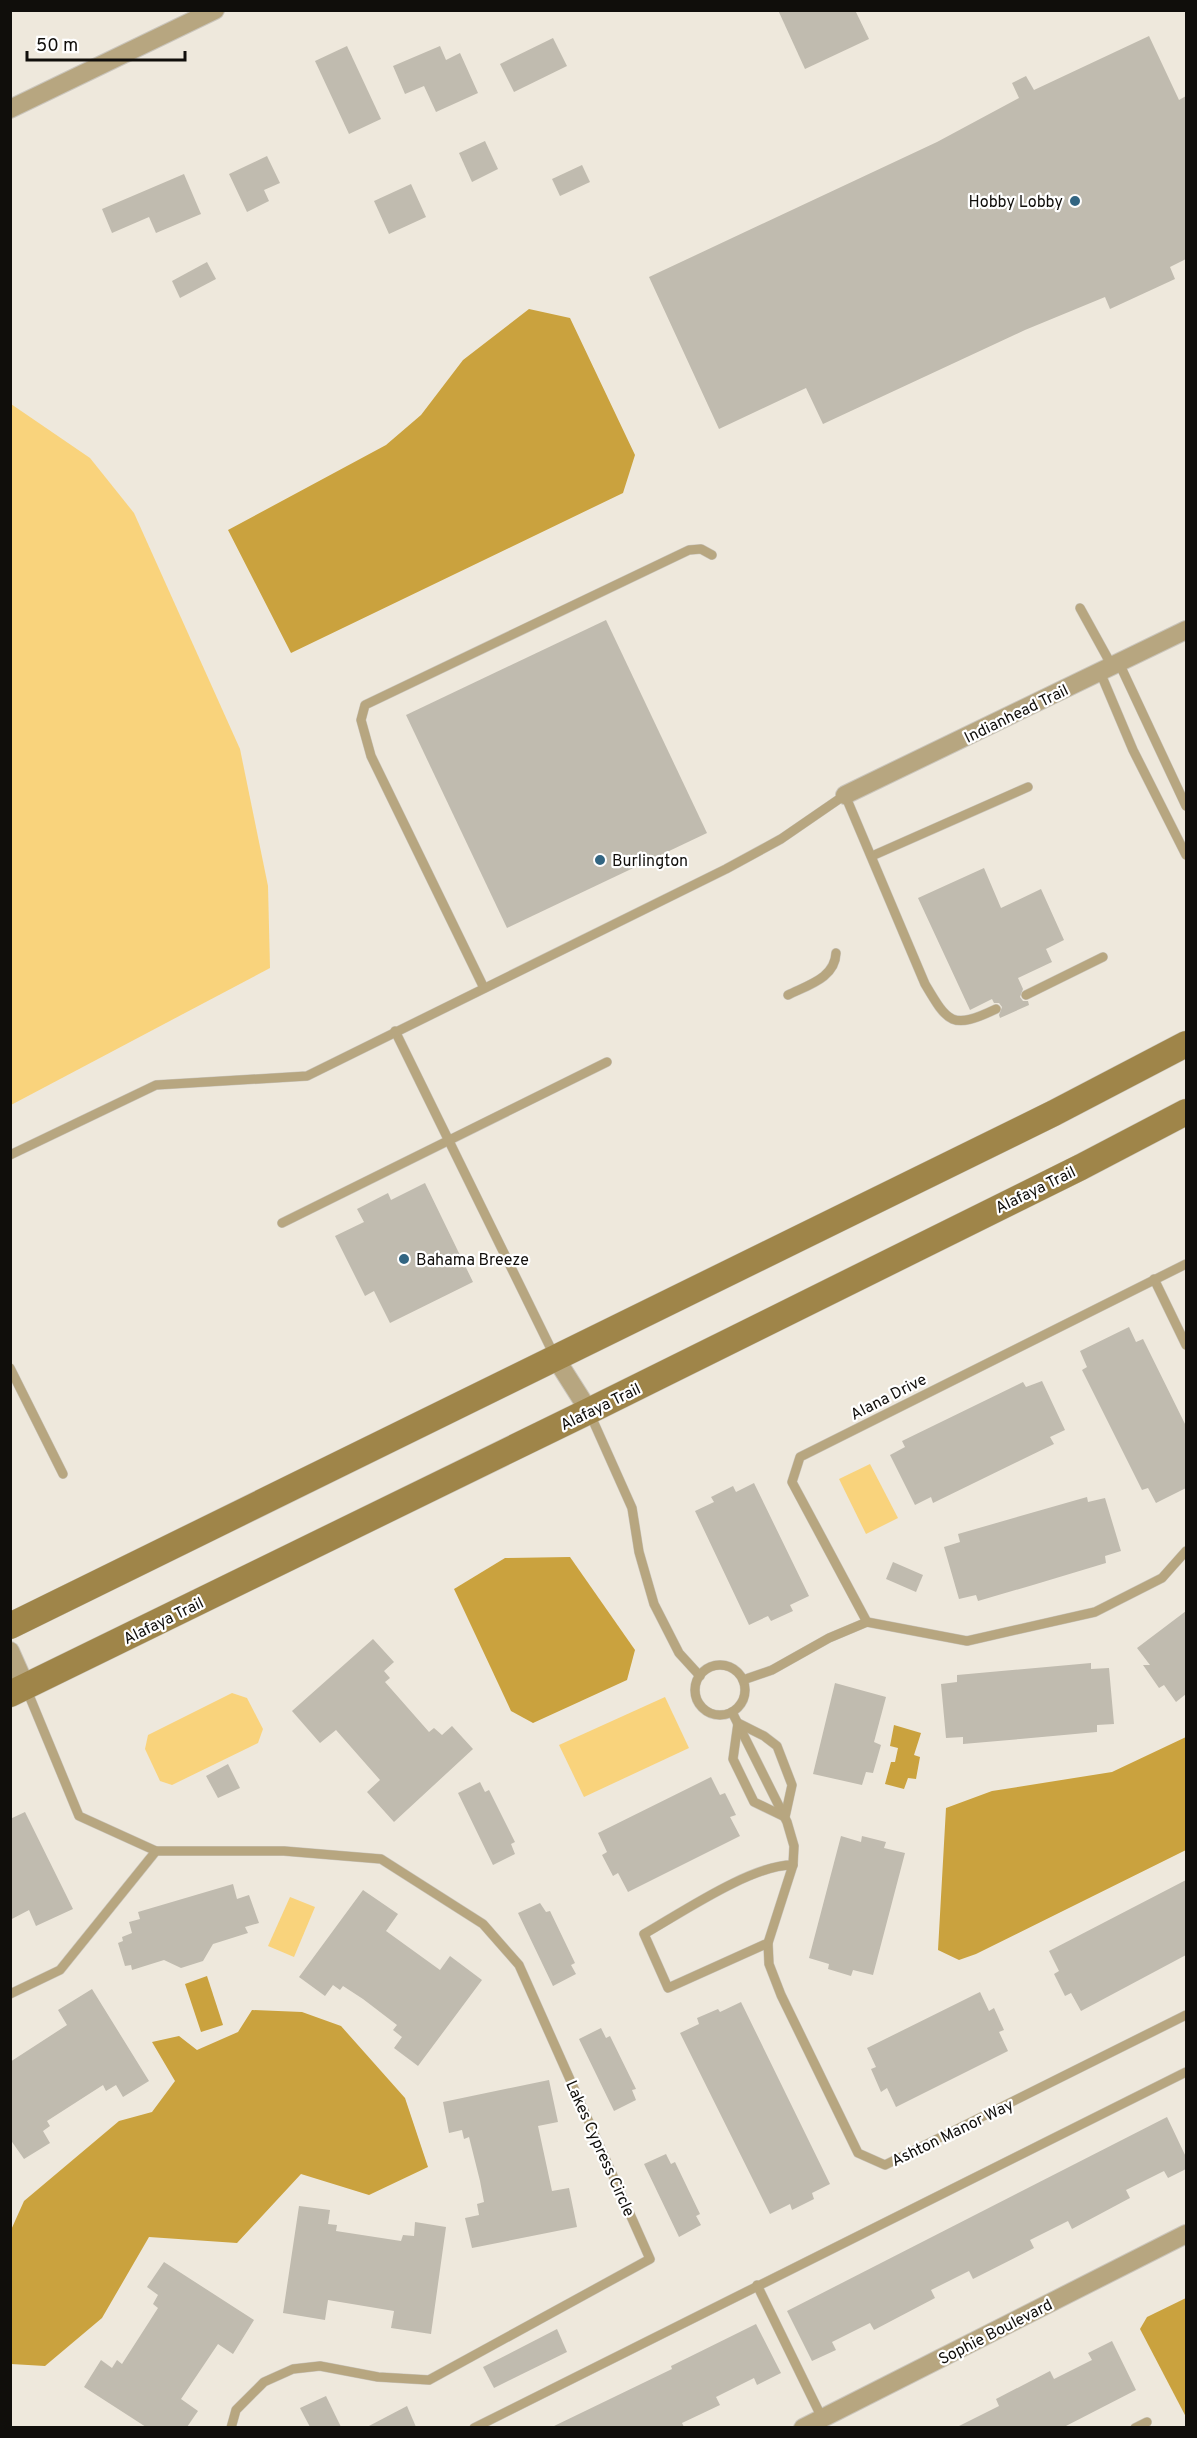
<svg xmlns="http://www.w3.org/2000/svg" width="1197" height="2438" font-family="Overpass,sans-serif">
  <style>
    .green { fill: #f9d37c }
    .water { fill: #caa23e }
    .building { fill: #c0bbaf }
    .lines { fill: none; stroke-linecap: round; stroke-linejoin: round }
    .lane-casing { stroke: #cac5bb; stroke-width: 10 }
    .street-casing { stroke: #cac5bb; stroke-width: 20 }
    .secondary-casing { stroke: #cac5bb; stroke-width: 27 }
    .lane { stroke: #b7a680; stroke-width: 9 }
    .street { stroke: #b7a680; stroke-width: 18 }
    .secondary { stroke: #9f8549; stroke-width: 26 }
    .poi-dot { fill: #326582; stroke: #fff; stroke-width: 2 }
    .labels { text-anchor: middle; stroke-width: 4.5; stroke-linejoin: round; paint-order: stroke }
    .poi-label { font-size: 16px; fill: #100e0b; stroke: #fff; text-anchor: start }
    .street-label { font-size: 16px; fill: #100e0b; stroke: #fff }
  </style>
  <rect width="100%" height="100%" fill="#eee8dc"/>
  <g class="green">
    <path d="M11,404L90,458L134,513L240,749L268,886L270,968L11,1105Z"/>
    <path d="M870,1464L898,1518L866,1534L839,1479Z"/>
    <path d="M232,1693L247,1698L263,1729L258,1743L172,1785L160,1781L145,1749L148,1735Z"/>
    <path d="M665,1697L689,1748L584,1797L559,1745Z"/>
    <path d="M290,1897L315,1907L294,1957L268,1946Z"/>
  </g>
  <g class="water">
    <path d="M529,309L570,318L635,455L623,493L291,653L228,530L386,445L421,415L463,360Z"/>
    <path d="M570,1557L635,1650L627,1680L533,1723L511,1711L454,1589L505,1558Z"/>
    <path d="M894,1725L921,1733L914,1755L920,1757L916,1779L908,1778L904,1789L885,1784L891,1762H895L898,1748L890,1746Z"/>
    <path d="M1186,1737V1850L976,1954L959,1960L938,1950L946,1808L992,1791L1112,1772Z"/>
    <path d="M207,1976L223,2025L201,2032L185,1984Z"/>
    <path d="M252,2010L302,2012L341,2026L405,2098L428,2167L369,2195L301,2174L237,2243L149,2237L102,2318L45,2366L11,2364V2230L24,2201L119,2121L152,2112L175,2081L152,2042L179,2036L197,2050L238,2032Z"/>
    <path d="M1186,2298V2417L1140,2329L1147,2317Z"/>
  </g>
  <g class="building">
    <path d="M778,10H855L869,39L805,69Z"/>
    <path d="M1149,36L1179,100L1186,96V259L1170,267L1175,279L1110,309L1105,297L1025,330L823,424L806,388L719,429L649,277L937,142L1019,98L1012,83L1026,76L1034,90Z"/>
    <path d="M553,38L567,66L514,92L500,64Z"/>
    <path d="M347,46L381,119L349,134L315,61Z"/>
    <path d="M440,46L446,60L460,53L478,93L436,112L424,86L405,94L393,66Z"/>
    <path d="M485,141L498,169L472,182L459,153Z"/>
    <path d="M267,156L280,183L264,190L269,201L247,212L229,174Z"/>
    <path d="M582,165L590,182L560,196L552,179Z"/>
    <path d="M184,174L201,214L156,233L149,217L112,233L102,209Z"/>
    <path d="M411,184L426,217L389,234L374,201Z"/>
    <path d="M207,262L216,279L180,298L172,281Z"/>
    <path d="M606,620L707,833L507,928L406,715Z"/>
    <path d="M984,868L1001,908L1041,889L1064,940L1046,949L1052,962L1018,978L1023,989L1020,997L1023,1001H1028L1029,1005L1000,1018L999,1015L1002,1007L999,1003H994L992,999L970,1010L918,898Z"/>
    <path d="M425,1183L473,1282L390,1323L374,1291L365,1296L335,1236L364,1222L357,1209L388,1193L391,1200Z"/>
    <path d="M1129,1327L1136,1342L1143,1339L1186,1426V1488L1156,1503L1148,1488L1142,1490L1082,1370L1087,1367L1080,1351Z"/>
    <path d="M1042,1381L1065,1430L1050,1437L1054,1444L933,1503L931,1497L915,1505L890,1455L905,1447L902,1441L1023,1382L1026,1387Z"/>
    <path d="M754,1483L809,1596L790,1605L793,1611L771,1621L768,1616L749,1625L695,1511L714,1502L711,1497L733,1486L736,1492Z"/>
    <path d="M1087,1497L1088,1502L1105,1498L1121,1551L1105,1556L1106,1563L1033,1585L978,1601L976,1595L959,1599L944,1547L960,1542L958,1534Z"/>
    <path d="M893,1562L923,1575L916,1592L886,1579Z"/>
    <path d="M1186,1611V1694L1176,1702L1164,1685L1159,1688L1143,1665H1150L1137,1648Z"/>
    <path d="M373,1639L394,1662L384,1671L390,1678L385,1682L429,1732L434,1728L442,1735L452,1726L473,1749L394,1822L367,1792L380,1780L336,1730L320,1743L292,1711Z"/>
    <path d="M1091,1663V1669L1109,1668L1114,1724L1097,1725V1732L1020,1739L963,1744V1737L946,1738L941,1684L957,1682V1675Z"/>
    <path d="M835,1683L886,1697L874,1742L881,1745L873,1773L866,1772L862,1785L813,1774Z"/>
    <path d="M228,1764L240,1788L218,1798L206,1776Z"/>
    <path d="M711,1777L720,1795L725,1793L736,1815L730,1817L740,1836L628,1892L618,1873L613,1876L602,1855L607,1852L598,1833Z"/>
    <path d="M480,1782L485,1792L489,1790L515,1842L511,1844L515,1854L493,1865L458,1793Z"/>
    <path d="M25,1812L73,1909L36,1926L29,1910L10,1920V1819Z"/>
    <path d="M841,1836L861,1842L862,1836L886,1842L884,1848L905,1853L873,1975L853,1970L851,1976L828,1969L829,1964L809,1958Z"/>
    <path d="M1186,1880V1955L1081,2011L1071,1993L1065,1996L1054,1974L1059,1971L1049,1951Z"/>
    <path d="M233,1884L237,1899L249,1895L259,1923L245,1927L248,1933L213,1944L203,1961L181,1968L164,1960L132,1970L131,1965L125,1966L118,1943L123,1941L122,1937L132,1933L129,1922L140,1919L138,1912Z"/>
    <path d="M363,1890L398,1914L386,1931L440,1970L450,1956L482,1980L418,2066L394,2048L402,2037L393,2030L397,2025L363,1999L343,1986L340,1990L333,1985L325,1996L299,1977Z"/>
    <path d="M540,1903L546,1912L550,1911L575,1963L571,1965L576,1974L553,1986L518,1913Z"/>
    <path d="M92,1989L149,2081L123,2097L116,2085L106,2091L103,2085L47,2121L50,2126L43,2131L50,2143L24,2159L10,2139V2062L67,2025L58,2010Z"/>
    <path d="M980,1992L989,2011L994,2008L1004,2030L999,2032L1008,2051L896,2107L887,2088L881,2092L871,2069L876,2067L867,2048Z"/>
    <path d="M741,2002L830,2184L812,2193L814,2199L792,2210L790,2204L770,2214L680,2033L699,2024L697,2018L718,2009L720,2012Z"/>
    <path d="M601,2028L606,2038L610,2036L636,2089L632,2090L636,2100L614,2111L579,2039Z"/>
    <path d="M549,2080L558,2122L538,2126L552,2191L569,2188L577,2227L472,2248L465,2218L479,2215L477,2204L484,2202L480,2181L469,2137L464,2139L462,2130L449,2133L443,2102Z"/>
    <path d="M1167,2117L1186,2157V2169L1168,2178L1164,2171L1126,2190L1130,2198L1072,2229L1068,2221L1030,2240L1034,2248L973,2279L969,2271L931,2290L935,2298L874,2330L870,2323L832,2342L836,2350L812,2361L787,2311Z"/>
    <path d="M666,2154L671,2164L675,2162L700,2214L696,2216L701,2225L679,2237L644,2164Z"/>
    <path d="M299,2206L330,2210L328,2224L337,2225L336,2231L401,2241L403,2235L414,2236L415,2222L446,2227L431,2334L391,2328L394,2311L328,2300L325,2320L283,2313Z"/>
    <path d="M164,2262L254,2320L233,2354L218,2344L181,2399L198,2411L187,2427H146L84,2387L101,2360L112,2368L117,2360L122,2364L158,2308L153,2304L158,2295L147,2287Z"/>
    <path d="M756,2324L781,2373L757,2385L754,2378L716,2397L720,2405L682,2423L684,2427H552L672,2369L671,2366Z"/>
    <path d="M557,2329L567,2352L494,2388L483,2367Z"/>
    <path d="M1112,2341L1136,2390L1064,2427H957L999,2406L996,2399L1050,2371L1054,2379L1092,2360L1088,2353Z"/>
    <path d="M326,2396L341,2427H310L300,2408Z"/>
    <path d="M407,2406L416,2427H367Z"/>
  </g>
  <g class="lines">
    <defs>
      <g id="lane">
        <path d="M1080,608L1112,666"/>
        <path d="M1119,663L1186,806"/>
        <path d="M1100,672L1133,750L1186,855"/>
        <path d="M872,856L1028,787"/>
        <path d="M484,988L371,756L361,720L365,705L689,550L701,549L712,555"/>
        <path d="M788,995C808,985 835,978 836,953"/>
        <path d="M1026,995L1103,957"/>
        <path d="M395,1031L555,1357"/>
        <path d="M10,1155L156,1085L307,1076L726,869L781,839L845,795L925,984C948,1023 952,1030 996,1009"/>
        <path d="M282,1223L607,1062"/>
        <path d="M1154,1279L1186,1345"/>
        <path d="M10,1368L63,1474"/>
        <path d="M590,1414L632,1508L639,1552L654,1604L679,1653L700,1676"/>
        <path d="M867,1622L792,1482L800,1457L1186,1264"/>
        <circle cx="720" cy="1690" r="25"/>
        <path d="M743,1680L772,1670L829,1638L867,1622L967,1641L1095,1612L1162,1578L1186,1551"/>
        <path d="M26,1688L79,1816L156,1851H284L381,1859L483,1924L519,1965L650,2259L429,2380L378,2377L320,2366L293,2369L264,2382L236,2410L231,2428"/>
        <path d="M732,1712L787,1822L794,1846L793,1865L768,1943L769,1964L781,1995L858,2153L885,2165L1186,2015"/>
        <path d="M738,1723L764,1736L777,1746L792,1785L785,1817L754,1802L733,1759Z"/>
        <path d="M768,1943L668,1988L644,1934C681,1913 753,1864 793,1865"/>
        <path d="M10,1994L60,1970L156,1851"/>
        <path d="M757,2285L822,2418"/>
        <path d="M474,2428L1186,2072"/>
        <path d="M1135,2428L1147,2422"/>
      </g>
      <g id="street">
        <path d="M10,109L215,10"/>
        <path d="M845,795L1186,630"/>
        <path d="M556,1359L589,1411"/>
        <path d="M10,1651L26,1687"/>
        <path d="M803,2428L1186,2234"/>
      </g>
      <g id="secondary">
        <path d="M10,1626L1054,1113L1186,1044"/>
        <path d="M10,1694L589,1411L1081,1167L1186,1112"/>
      </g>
    </defs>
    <use href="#lane" class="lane-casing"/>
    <use href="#street" class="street-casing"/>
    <use href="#secondary" class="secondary-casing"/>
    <use href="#lane" class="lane"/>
    <use href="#street" class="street"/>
    <use href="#secondary" class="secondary"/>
  </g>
  <g class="poi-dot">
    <circle cx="1075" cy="201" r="6"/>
    <circle cx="600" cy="860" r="6"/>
    <circle cx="404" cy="1259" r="6"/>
  </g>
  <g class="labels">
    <g class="poi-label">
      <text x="1063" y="207" text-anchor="end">Hobby Lobby</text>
      <text x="612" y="866">Burlington</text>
      <text x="416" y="1265">Bahama Breeze</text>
    </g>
    <g class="street-label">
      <text transform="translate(1016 713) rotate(-26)" y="6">Indianhead Trail</text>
      <text transform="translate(1035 1189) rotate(-26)" y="6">Alafaya Trail</text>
      <text transform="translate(888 1396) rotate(-27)" y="6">Alana Drive</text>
      <text transform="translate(600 1406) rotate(-26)" y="6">Alafaya Trail</text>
      <text transform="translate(163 1620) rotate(-26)" y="6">Alafaya Trail</text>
      <text transform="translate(952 2132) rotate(-26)" y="6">Ashton Manor Way</text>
      <text transform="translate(601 2148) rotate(66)" y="6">Lakes Cypress Circle</text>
      <text transform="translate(995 2331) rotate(-27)" y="6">Sophie Boulevard</text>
    </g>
  </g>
  <rect width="1197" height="2438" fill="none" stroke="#100e0b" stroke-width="24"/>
  <path d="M27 51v9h158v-9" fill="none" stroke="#100e0b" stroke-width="3"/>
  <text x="36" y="51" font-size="18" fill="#100e0b" stroke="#ffffff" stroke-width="4.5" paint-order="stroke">50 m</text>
</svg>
